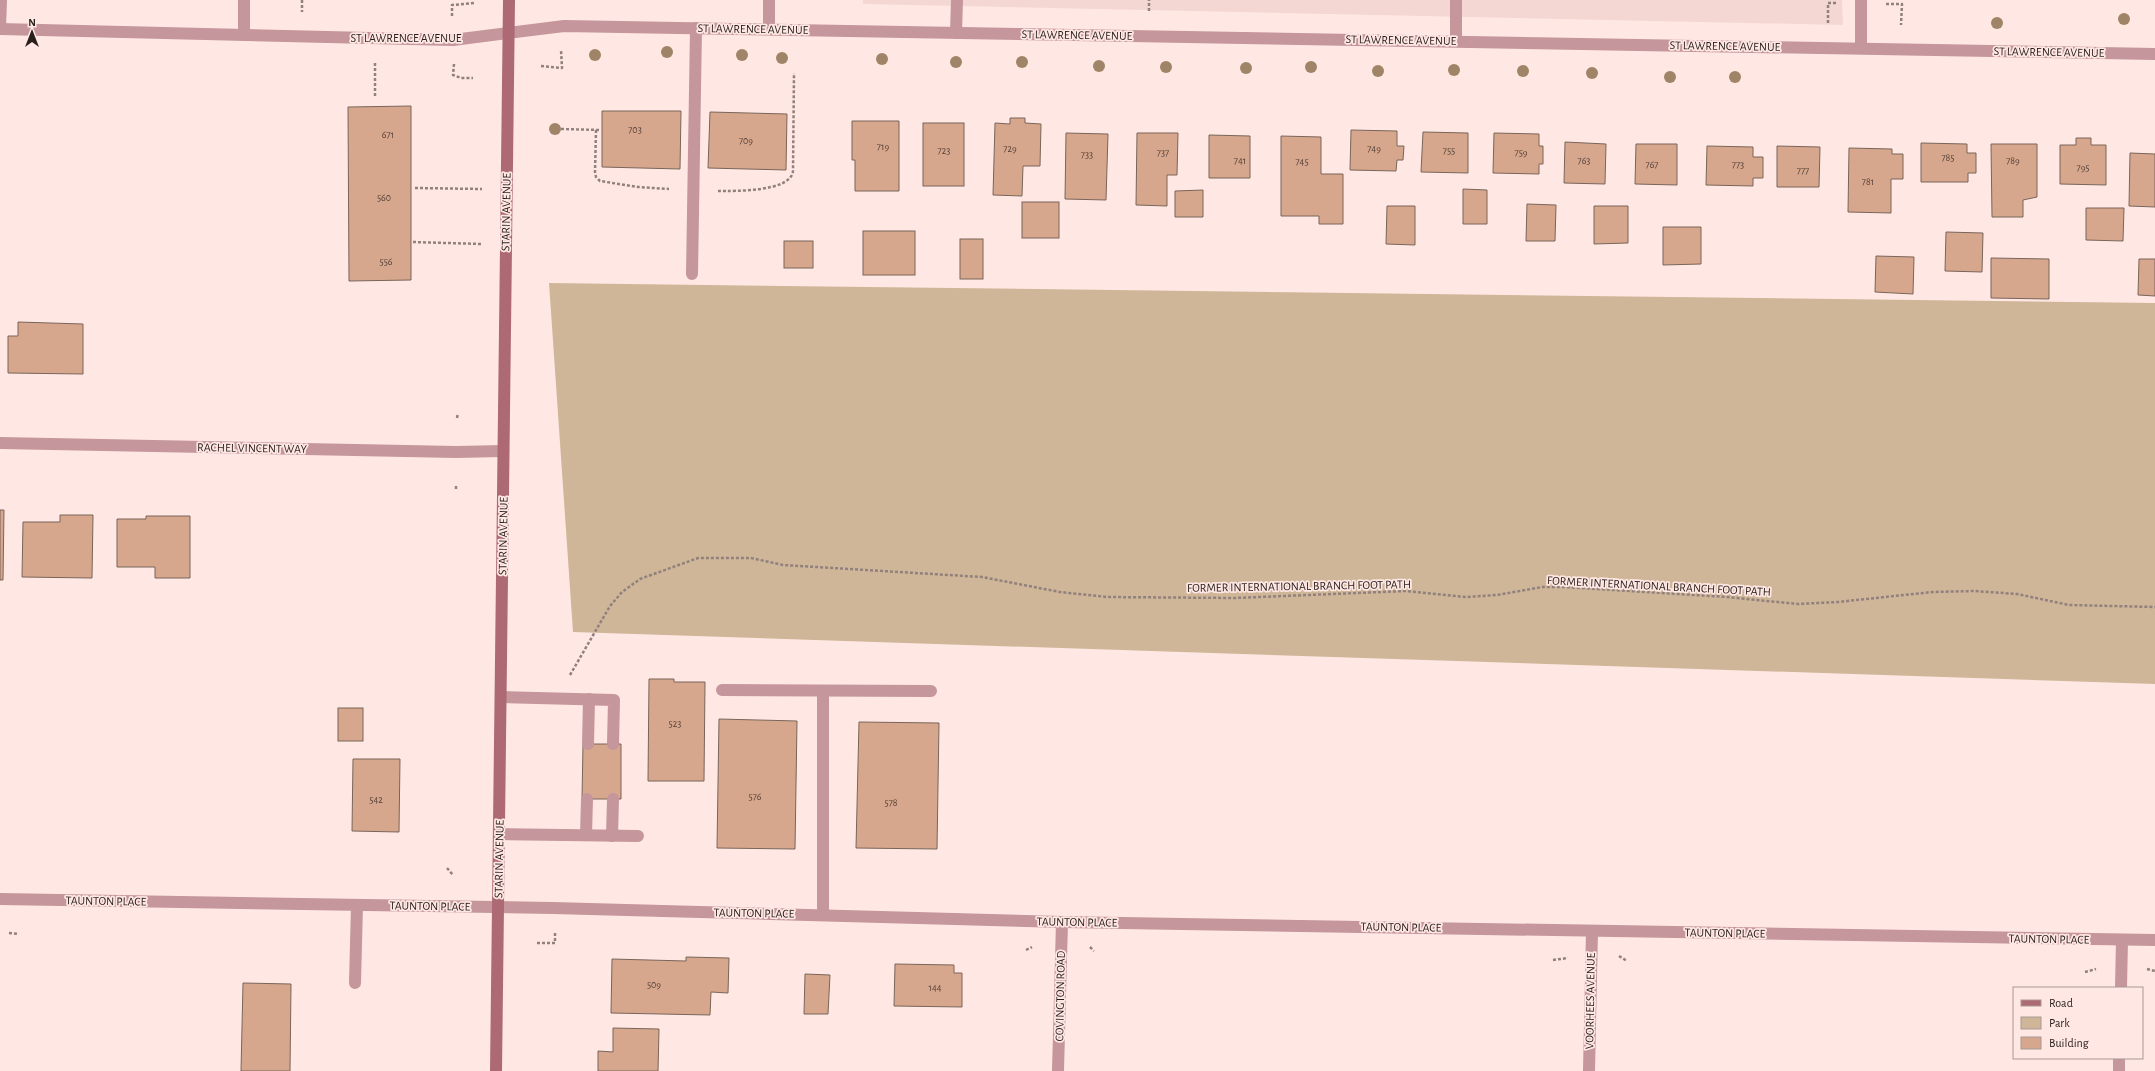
<svg xmlns="http://www.w3.org/2000/svg" width="2155" height="1071" font-family="'Alegreya Sans',sans-serif">
  <style>
    .built { fill: #f4d7d2 }
    .green { fill: #d0b698 }
    .building { fill: #d7a78d; stroke: #796559 }
    .lines { fill: none; stroke-linecap: round; stroke-linejoin: round }
    .path { stroke: #91817e; stroke-width: 2.5; stroke-dasharray: 3 2; stroke-linecap: butt }
    .lane { stroke: #c5969c; stroke-width: 12 }
    .street { stroke: #c5969c; stroke-width: 12 }
    .secondary { stroke: #ad6a75; stroke-width: 12 }
    .tree { fill: #a08467 }
    .labels { text-anchor: middle; stroke-width: 3.5; stroke-linejoin: round; paint-order: stroke }
    .number-label { font-size: 10px; fill: #544038 }
    .street-label { font-size: 12px; fill: #281e1c; stroke: #ffe8e4 }
  </style>
  <rect width="100%" height="100%" fill="#ffe8e4"/>
  <path class="built" d="M863,0H1842L1843,25L863,4Z"/>
  <path class="green" d="M549,283L2155,303V684L573,632Z"/>
  <g class="building">
    <path d="M411,106V280L349,281L348,107Z"/>
    <path d="M602,111H681L680,169L602,167Z"/>
    <path d="M710,112L787,114L786,170L708,168Z"/>
    <path d="M1010,118H1025V123L1041,124L1040,166H1023L1022,196L993,195L995,123L1010,124Z"/>
    <path d="M852,121H899V191H855V160H852Z"/>
    <rect x="923" y="123" width="41" height="63"/>
    <path d="M1351,130L1397,131V146H1404L1403,160H1397L1396,171L1350,170Z"/>
    <path d="M1423,132L1468,133V173L1421,172Z"/>
    <path d="M1066,133L1108,134L1106,200L1065,199Z"/>
    <path d="M1137,133H1178L1177,175H1167V206L1136,205Z"/>
    <path d="M1494,133L1539,134V146H1543V164H1539V174L1493,173Z"/>
    <path d="M1209,135L1250,136V178H1209Z"/>
    <path d="M1281,136L1321,137V174H1343V224H1319V216H1281Z"/>
    <path d="M2076,138H2091V145H2106V185L2060,184V145H2076Z"/>
    <path d="M1565,142L1606,144L1605,184L1564,183Z"/>
    <path d="M1921,143L1967,144V153H1976V173H1968V182H1921Z"/>
    <path d="M1636,144H1677V185L1635,184Z"/>
    <path d="M1991,144H2037V197L2023,200V217H1992Z"/>
    <path d="M1707,146L1753,147V157H1763V178H1753V186L1706,185Z"/>
    <path d="M1777,146L1820,147L1819,187H1777Z"/>
    <path d="M1849,148L1892,149V154H1903V179H1891V213L1848,212Z"/>
    <path d="M2130,153L2155,154V207L2129,206Z"/>
    <path d="M1463,189L1487,190V224H1463Z"/>
    <path d="M1203,190V217H1175V191Z"/>
    <rect x="1022" y="202" width="37" height="36"/>
    <path d="M1527,204L1556,205L1555,241H1526Z"/>
    <path d="M1387,206H1415V245L1386,244Z"/>
    <path d="M1594,206H1628V243L1594,244Z"/>
    <path d="M2086,208H2124L2123,241L2086,240Z"/>
    <path d="M1663,227H1701V264L1663,265Z"/>
    <rect x="863" y="231" width="52" height="44"/>
    <path d="M1946,232L1983,233L1982,272L1945,271Z"/>
    <rect x="960" y="239" width="23" height="40"/>
    <rect x="784" y="241" width="29" height="27"/>
    <path d="M1876,256L1914,257L1913,294L1875,292Z"/>
    <path d="M1991,258L2049,259V299L1991,298Z"/>
    <path d="M2139,259H2155V296L2138,295Z"/>
    <path d="M18,322L83,324V374L8,373V336H18Z"/>
    <path d="M0,510H4L3,580H0Z"/>
    <path d="M60,515H93L92,578L22,577L23,522H60Z"/>
    <path d="M146,516H190V578H155V567H117V519H146Z"/>
    <path d="M649,679H674V682H705L704,781H648Z"/>
    <rect x="338" y="708" width="25" height="33"/>
    <path d="M719,719L797,721L795,849L717,848Z"/>
    <path d="M859,722L939,723L937,849L856,848Z"/>
    <path d="M583,744H621V799H582Z"/>
    <path d="M353,759H400L399,832L352,831Z"/>
    <path d="M686,957L729,958L728,993L711,992L710,1015L611,1013L612,959L686,961Z"/>
    <path d="M895,964L954,965V973H962V1007L894,1006Z"/>
    <path d="M805,974L830,975L828,1014H804Z"/>
    <path d="M243,983L291,984L290,1071H241Z"/>
    <path d="M613,1028L659,1029L658,1071H598V1051L613,1052Z"/>
  </g>
  <g class="lines">
    <g class="path">
      <path d="M302,0V12"/>
      <path d="M1886,4H1902L1901,25"/>
      <path d="M1149,11V0"/>
      <path d="M452,16V5L475,3"/>
      <path d="M1828,23V3H1836"/>
      <path d="M375,63V96"/>
      <path d="M454,64L453,75L461,78H473"/>
      <path d="M541,66L562,68L561,50"/>
      <path d="M561,129L601,130"/>
      <path d="M596,130L595,172L596,177L600,181L638,187L669,189"/>
      <path d="M415,188L482,189"/>
      <path d="M718,191C735,191 791,192 793,171L794,73"/>
      <path d="M413,242L481,244"/>
      <path d="M457,418L458,413"/>
      <path d="M456,486V490"/>
      <path d="M570,675L610,606L622,592L640,579L698,558H751L783,565L982,577L1060,592L1107,597L1235,598L1406,591L1466,597L1497,595L1542,587H1564L1727,597L1798,604L1838,602L1932,592L1974,591L2017,594L2069,605L2155,607"/>
      <path d="M447,868L453,875"/>
      <path d="M9,933L19,934"/>
      <path d="M537,943H555V932"/>
      <path d="M1090,947L1094,951"/>
      <path d="M1026,950L1032,947"/>
      <path d="M1619,956L1627,961"/>
      <path d="M1553,960L1568,958"/>
      <path d="M2147,969L2155,971"/>
      <path d="M2085,972L2096,969"/>
    </g>
    <g class="lane">
      <path d="M769,0V29"/>
      <path d="M956,33L957,0"/>
      <path d="M244,35V0"/>
      <path d="M1456,41V0"/>
      <path d="M692,274L696,28"/>
      <path d="M722,690L931,691"/>
      <path d="M501,697L614,700L613,744"/>
      <path d="M588,744L589,699"/>
      <path d="M499,834L638,836"/>
      <path d="M586,835L587,799"/>
      <path d="M612,836L613,799"/>
      <path d="M823,915V691"/>
      <path d="M355,983L357,905"/>
    </g>
    <g class="street">
      <path d="M0,29L453,40L564,26L2155,54"/>
      <path d="M0,29L1,0"/>
      <path d="M1861,48V0"/>
      <path d="M0,443L456,452L503,451"/>
      <path d="M0,899L553,908L1062,922L2155,940"/>
      <path d="M2121,988L2122,940"/>
      <path d="M1058,1071L1062,922"/>
      <path d="M1589,1071L1592,931"/>
      <path d="M2119,1071V1058"/>
    </g>
    <path class="secondary" d="M496,1071L509,0"/>
  </g>
  <g class="tree">
    <circle cx="2124" cy="19" r="6"/>
    <circle cx="1997" cy="23" r="6"/>
    <circle cx="667" cy="52" r="6"/>
    <circle cx="595" cy="55" r="6"/>
    <circle cx="742" cy="55" r="6"/>
    <circle cx="782" cy="58" r="6"/>
    <circle cx="882" cy="59" r="6"/>
    <circle cx="956" cy="62" r="6"/>
    <circle cx="1022" cy="62" r="6"/>
    <circle cx="1099" cy="66" r="6"/>
    <circle cx="1166" cy="67" r="6"/>
    <circle cx="1311" cy="67" r="6"/>
    <circle cx="1246" cy="68" r="6"/>
    <circle cx="1454" cy="70" r="6"/>
    <circle cx="1378" cy="71" r="6"/>
    <circle cx="1523" cy="71" r="6"/>
    <circle cx="1592" cy="73" r="6"/>
    <circle cx="1670" cy="77" r="6"/>
    <circle cx="1735" cy="77" r="6"/>
    <circle cx="555" cy="129" r="6"/>
  </g>
  <g class="labels">
    <g class="number-label">
      <text x="635" y="133">703</text>
      <text x="388" y="138">671</text>
      <text x="746" y="144">709</text>
      <text x="883" y="150">719</text>
      <text x="1010" y="152">729</text>
      <text x="1374" y="152">749</text>
      <text x="944" y="154">723</text>
      <text x="1449" y="154">755</text>
      <text x="1163" y="156">737</text>
      <text x="1521" y="156">759</text>
      <text x="1087" y="158">733</text>
      <text x="1948" y="161">785</text>
      <text x="1240" y="164">741</text>
      <text x="1584" y="164">763</text>
      <text x="2013" y="164">789</text>
      <text x="1302" y="165">745</text>
      <text x="1652" y="168">767</text>
      <text x="1738" y="168">773</text>
      <text x="2083" y="171">795</text>
      <text x="1803" y="174">777</text>
      <text x="1868" y="185">781</text>
      <text x="384" y="201">560</text>
      <text x="386" y="265">556</text>
      <text x="675" y="727">523</text>
      <text x="755" y="800">576</text>
      <text x="376" y="803">542</text>
      <text x="891" y="806">578</text>
      <text x="654" y="988">509</text>
      <text x="935" y="991">144</text>
    </g>
    <g class="street-label">
      <text transform="translate(753 29) rotate(1)" y="4">ST LAWRENCE AVENUE</text>
      <text transform="translate(1077 35) rotate(1)" y="4">ST LAWRENCE AVENUE</text>
      <text x="406" y="42">ST LAWRENCE AVENUE</text>
      <text transform="translate(1401 40) rotate(1)" y="4">ST LAWRENCE AVENUE</text>
      <text transform="translate(1725 46) rotate(1)" y="4">ST LAWRENCE AVENUE</text>
      <text transform="translate(2049 52) rotate(1)" y="4">ST LAWRENCE AVENUE</text>
      <text transform="translate(506 212) rotate(-89)" y="4">STARIN AVENUE</text>
      <text transform="translate(252 448) rotate(1)" y="4">RACHEL VINCENT WAY</text>
      <text transform="translate(503 536) rotate(-89)" y="4">STARIN AVENUE</text>
      <text transform="translate(1299 586) rotate(-1)" y="4">FORMER INTERNATIONAL BRANCH FOOT PATH</text>
      <text transform="translate(1659 586) rotate(3)" y="4">FORMER INTERNATIONAL BRANCH FOOT PATH</text>
      <text transform="translate(499 859) rotate(-89)" y="4">STARIN AVENUE</text>
      <text transform="translate(106 901) rotate(1)" y="4">TAUNTON PLACE</text>
      <text transform="translate(430 906) rotate(1)" y="4">TAUNTON PLACE</text>
      <text transform="translate(754 913) rotate(1)" y="4">TAUNTON PLACE</text>
      <text transform="translate(1077 922) rotate(1)" y="4">TAUNTON PLACE</text>
      <text transform="translate(1401 927) rotate(1)" y="4">TAUNTON PLACE</text>
      <text transform="translate(1725 933) rotate(1)" y="4">TAUNTON PLACE</text>
      <text transform="translate(2049 939) rotate(1)" y="4">TAUNTON PLACE</text>
      <text transform="translate(1060 996) rotate(-89)" y="4">COVINGTON ROAD</text>
      <text transform="translate(1590 1001) rotate(-89)" y="4">VOORHEES AVENUE</text>
    </g>
  </g>
  <rect x="2013" y="987" width="130" height="72" fill="#ffe8e4" stroke="#a99794"/>
  <rect x="2021" y="1000" width="20" height="6" fill="#ad6a75" stroke="#a99794"/>
  <text x="2049" y="1007" font-size="12" fill="#281e1c">Road</text>
  <rect x="2021" y="1017" width="20" height="12" fill="#d0b698" stroke="#a99794"/>
  <text x="2049" y="1027" font-size="12" fill="#281e1c">Park</text>
  <rect x="2021" y="1037" width="20" height="12" fill="#d7a78d" stroke="#a99794"/>
  <text x="2049" y="1047" font-size="12" fill="#281e1c">Building</text>
  <g transform="translate(32 32)" stroke="#ffe8e4" stroke-width="3" paint-order="stroke">
  <path d="M0-3L7 15L0 10L-7 15Z" fill="#281e1c"/>
  <text y="-6" font-size="11" font-weight="bold" text-anchor="middle" fill="#281e1c">N</text>
  </g>
</svg>
